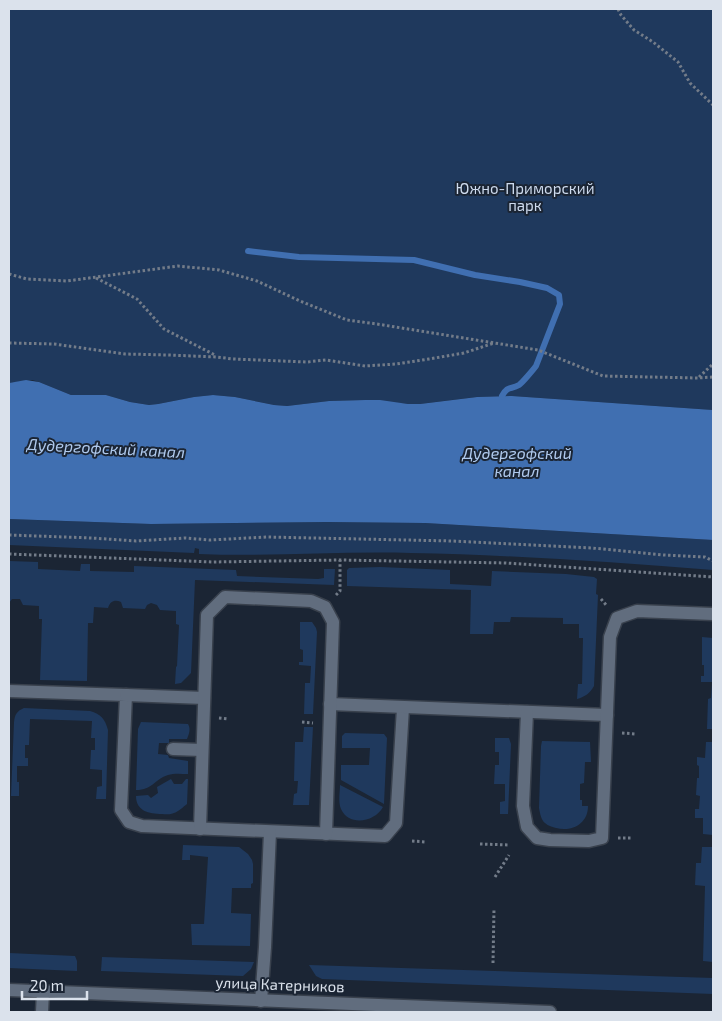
<svg xmlns="http://www.w3.org/2000/svg" width="722" height="1021" font-family="'Exo 2',sans-serif">
  <style>
    .green { fill: #1f395d }
    .water { fill: #406fb1 }
    .lines { fill: none; stroke-linecap: round; stroke-linejoin: round }
    .stream { stroke: #406fb1; stroke-width: 6 }
    .minor-casing { stroke: #39414d; stroke-width: 15 }
    .path { stroke: #737c89; stroke-width: 3; stroke-dasharray: 2.5 2.5; stroke-linecap: butt }
    .minor { stroke: #616d7e; stroke-width: 12 }
    .labels { text-anchor: middle; stroke-width: 4; stroke-linejoin: round; paint-order: stroke }
    .park-label { font-size: 15px; fill: #cedbee; stroke: #1b2534 }
    .street-label { font-size: 15px; fill: #dbe2ec; stroke: #1b2534 }
    .water-label { font-size: 16px; font-style: italic; fill: #afc9ed; stroke: #1b2534 }
  </style>
  <rect width="100%" height="100%" fill="#1b2534"/>
  <g class="green">
    <path d="M9,9H713V410L512,396L476,397L420,404H408L365,400L329,401L287,406L274,405L235,397L213,395L194,397L158,404L149,405L130,402L106,395H71L39,382L32,380L9,383Z"/>
    <path d="M9,519L151,524L327,522L425,523L713,540V570C612,562 512,555 411,553C340,551 269,557 199,554V549L195,548L194,553L9,545Z"/>
    <path d="M9,561L38,562V569L80,571L81,564H90V571L134,572V566L236,570L237,576L318,579L324,578V569H335L334,585L195,580L191,673L181,683L175,684L176,667L177,666L179,625L176,624V611L160,610L157,605L151,603L147,605L145,609L123,608L121,602C115,599 110,601 108,608L94,607L93,623H88L87,681L40,680L42,619H39V606L23,605L20,599H12L9,603Z"/>
    <path d="M380,567L450,570V584L491,586L492,571L566,574L594,577L597,579L596,594L598,595L594,686C590,693 585,697 577,699L578,684H582L583,638H579V624H563V618L511,617L510,622H494L493,634H470L471,590L347,586V570L349,568Z"/>
    <path d="M300,622H312L316,628L317,632L313,714H304L305,683H310L311,666L299,665V662H303V650L300,649Z"/>
    <path d="M702,637L713,638V729H707L708,699L711,698L712,682H701V676H704V665H702Z"/>
    <path d="M24,708L90,711C101,714 105,719 108,730L106,799H96L97,787L102,786V770L90,769L91,750H95V738H91L92,721L30,719L29,745H25V758H28V766H17V782H19V796H11L14,722C15,714 17,711 24,708Z"/>
    <path d="M141,722L188,724C191,729 189,734 187,739H169V743H159L158,754L168,755L169,758L188,761V774C182,774 174,773 168,775C153,780 153,790 136,790L138,729Z"/>
    <path d="M304,727H313L309,805H293L294,794L297,793L298,781H294L295,742H303Z"/>
    <path d="M345,733L384,734L387,738L384,804L341,780V765H369L370,748H342V736Z"/>
    <path d="M495,738H509L511,744L508,814H500V802L505,801V784H494L495,765H499V752H495Z"/>
    <path d="M542,741L590,742L591,762H585L584,783L580,784V800H582V806H588C588,824 572,832 556,828C553,827 548,826 545,823C541,820 540,813 539,808L541,746Z"/>
    <path d="M706,742H713V835L703,834V818H695V809H699L700,796L696,795L697,778H699V766L697,765V757L705,758Z"/>
    <path d="M171,779L174,784H182L186,779H188L187,804C183,807 178,812 174,813C170,815 165,814 162,814C149,814 136,811 136,796L148,795L151,798L158,793L157,787Z"/>
    <path d="M340,785L383,807C375,822 349,827 341,809C338,802 340,792 340,785Z"/>
    <path d="M183,845L239,847L248,854L252,860L253,864V883L251,884V888H232L231,913L251,914L250,946L192,945L191,924H204L208,857L190,855V860H182Z"/>
    <path d="M702,847H713V962L703,961L705,886L695,885L696,863H701Z"/>
    <path d="M9,953L75,956L77,961V971L9,968Z"/>
    <path d="M102,957L254,962L251,969L243,976L101,971Z"/>
    <path d="M309,965L713,978V994L322,979L316,976Z"/>
  </g>
  <path class="water" d="M26,380L39,382L71,395H106L130,402L149,405L158,404L194,397L213,395L235,397L274,405L287,406L329,401L365,400H380L408,404H420L477,397L512,396L713,410V540L425,523L327,522L151,524L9,519V383Z"/>
  <g class="lines">
    <path class="stream" d="M248,251L299,257L414,260L475,275L520,282L547,288L559,295L560,304L536,366C533,370 522,383 519,385C511,390 508,385 502,396"/>
    <defs>
      <g id="minor">
        <path d="M9,691L126,695L121,810L129,822L142,826L385,836L396,823L403,708"/>
        <path d="M126,695L204,698"/>
        <path d="M330,704L607,715"/>
        <path d="M527,712L523,806L527,827L537,838L550,840L589,841L602,838L610,637L617,618L637,611L713,614"/>
        <path d="M173,749L202,750"/>
        <path d="M200,829L207,615L225,597L311,601L325,607L333,622L326,834"/>
        <path d="M9,990L550,1012"/>
        <path d="M261,1001L265,947L270,832"/>
        <path d="M42,1012L43,992"/>
      </g>
    </defs>
    <use href="#minor" class="minor-casing"/>
    <g class="path">
      <path d="M618,9L621,15L634,30L653,42L678,62L690,83L713,105"/>
      <path d="M9,274L27,279L67,281L178,266L219,270L257,281L300,301L347,320L377,324L538,350L603,376L698,378L713,377"/>
      <path d="M96,278L137,299L164,329L215,355"/>
      <path d="M9,343L54,344L125,354L168,355L217,357L233,359L307,362L326,360L365,366L396,364L429,359L464,353L494,343"/>
      <path d="M699,377L713,364"/>
      <path d="M9,535L92,538L136,541L185,538L210,540L267,537L452,541L592,548L664,555L705,557L713,561"/>
      <path d="M9,554L213,562L340,560L506,563L713,577"/>
      <path d="M336,595L340,591V560"/>
      <path d="M601,599L607,606"/>
      <path d="M219,718L228,719"/>
      <path d="M302,722L313,723"/>
      <path d="M622,733L636,734"/>
      <path d="M618,838H633"/>
      <path d="M412,841L426,842"/>
      <path d="M480,844L509,845"/>
      <path d="M495,877L509,855"/>
      <path d="M493,963L494,908"/>
    </g>
    <use href="#minor" class="minor"/>
  </g>
  <g class="labels">
    <g class="park-label">
      <text x="525" y="194">Южно-Приморский<tspan x="525" dy="17">парк</tspan></text>
    </g>
    <g class="street-label">
      <text transform="translate(280 985) rotate(2)" y="5">улица Катерников</text>
    </g>
    <g class="water-label">
      <text transform="translate(106 448) rotate(3)" y="6">Дудергофский канал</text>
      <text x="517" y="459">Дудергофский<tspan x="517" dy="18">канал</tspan></text>
    </g>
  </g>
  <rect width="722" height="1021" fill="none" stroke="#dbe2ec" stroke-width="20"/>
  <path d="M22 991v8h65v-8" fill="none" stroke="#dbe2ec" stroke-width="2.5"/>
  <text x="30" y="991" font-size="15" fill="#dbe2ec" stroke="#1b2534" stroke-width="4" paint-order="stroke">20 m</text>
</svg>
